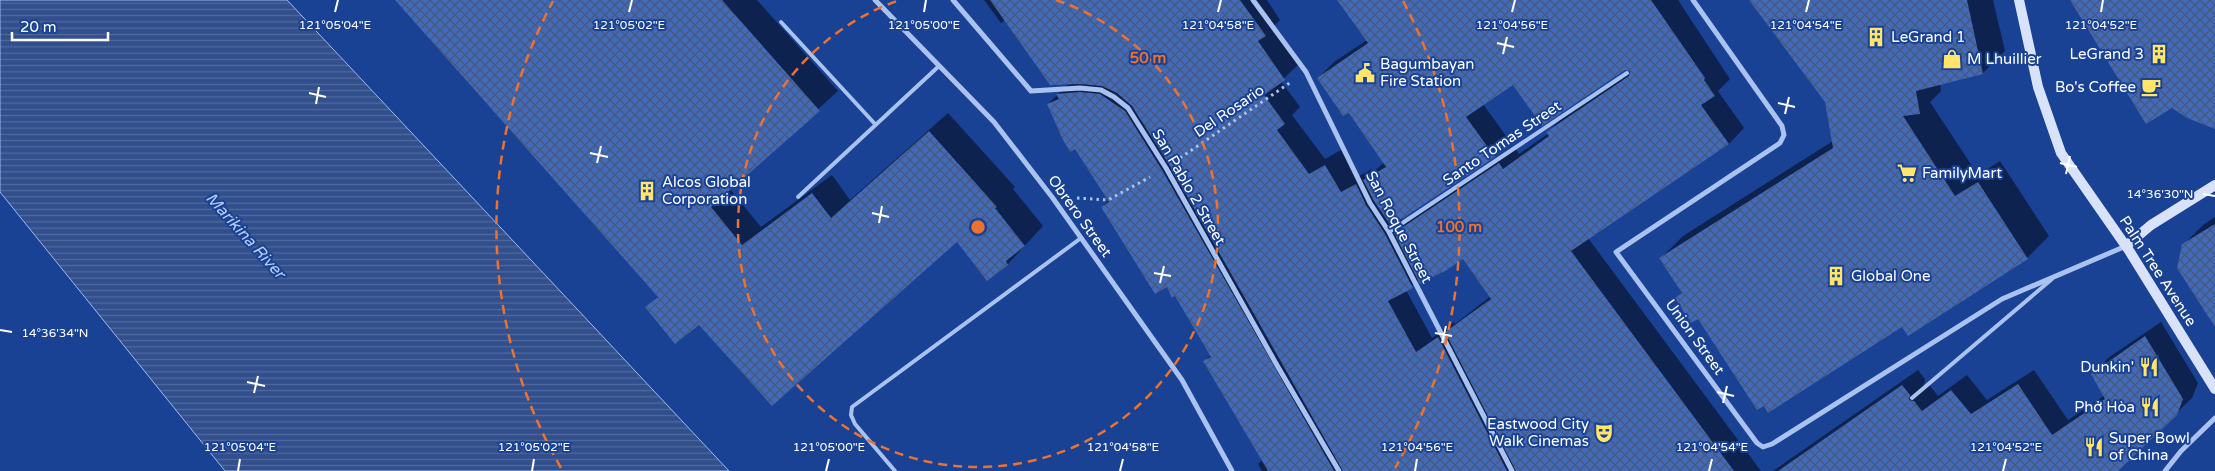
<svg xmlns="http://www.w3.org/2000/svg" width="2215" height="471" font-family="'Varela Round',sans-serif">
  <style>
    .water { fill: url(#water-rules); stroke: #9dbbf2 }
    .shadow { fill: #0007; fill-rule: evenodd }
    .building { fill: url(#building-cross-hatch) }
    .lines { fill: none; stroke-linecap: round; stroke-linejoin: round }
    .path { stroke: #aac2f0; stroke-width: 3; stroke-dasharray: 2.5 4; stroke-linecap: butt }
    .lane { stroke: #aac2f0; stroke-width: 4 }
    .street { stroke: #aac2f0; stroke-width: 5 }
    .secondary { stroke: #d8e3fb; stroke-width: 10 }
    .ticks { fill: none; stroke: #fff; stroke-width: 2 }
    .ring { fill: none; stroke: #eb7230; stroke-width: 2.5; stroke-dasharray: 9 6 }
    .labels { text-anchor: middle; stroke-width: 4; stroke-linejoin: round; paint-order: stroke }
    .poi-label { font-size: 15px; fill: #fff; stroke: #194194; text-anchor: start }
    .street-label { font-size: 15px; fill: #fff; stroke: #194194 }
    .water-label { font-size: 16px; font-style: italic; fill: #b7cdf7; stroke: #194194 }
    .ticks-label { font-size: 12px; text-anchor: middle; fill: #fff; stroke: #194194; stroke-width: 4; stroke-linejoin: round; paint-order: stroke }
    .centre { fill: #eb7230; stroke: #194194; stroke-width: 2.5 }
    .ring-label { font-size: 15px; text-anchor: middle; font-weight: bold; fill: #eb7230; stroke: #194194; stroke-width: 4; stroke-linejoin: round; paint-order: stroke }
  </style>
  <defs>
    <pattern id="water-rules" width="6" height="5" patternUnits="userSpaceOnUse" patternTransform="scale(1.25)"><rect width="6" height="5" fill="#324f8d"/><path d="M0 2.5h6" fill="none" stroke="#51699e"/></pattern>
    <pattern id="building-cross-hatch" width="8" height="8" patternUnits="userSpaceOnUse" patternTransform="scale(1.25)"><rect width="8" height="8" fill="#426abb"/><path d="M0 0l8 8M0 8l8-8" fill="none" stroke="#485878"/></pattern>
  </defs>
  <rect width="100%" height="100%" fill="#194194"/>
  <path class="water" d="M0,0H287L729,471H225L0,192Z"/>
  <g class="shadow">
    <path d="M396,0H757L838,91L730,189L761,227L832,175L850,200L948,113L1015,187L1013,189L1043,226L1008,264L988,279L957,240L699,323L647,307L659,295Z"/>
    <path d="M984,0H1267L1280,20L1274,26L1300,63L1281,81L1300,107L1292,115L1325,159L1341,150L1357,177L1372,169L1373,172L1385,162L1349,111L1318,78L1334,62L1367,40L1339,0H1678L1730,79L1718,91L1744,128L1729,144L1588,238L1761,471H1262L1258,464L1262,460L1205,361L1211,355L1175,294L1102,207L1109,200L1048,104L1069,83L1005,20L1001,23ZM1625,69L1632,70L1563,116L1548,132L1549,133L1519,154L1515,148L1412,217L1404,225L1401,218L1494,156L1509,140L1483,104L1513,83ZM1463,257L1491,296L1455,324L1454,322L1432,338L1406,290L1420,279Z"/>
    <path d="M1750,0H1993L2005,51L1983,73L1940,83L1941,91L1930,102L1978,175L2000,161L2049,236L2027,258L1902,326L1699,317L1676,298L1683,292L1661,258L1683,236L1833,141L1826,101Z"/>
    <path d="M2215,217V325L2184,244L2203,225Z"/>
    <path d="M2161,322L2198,383L2192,398L2117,471H1773L1918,370L1925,379L1924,385L1930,386L1938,396L1967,375L1987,400L2034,370L2068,420L2105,395L2093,374L2108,358Z"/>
  </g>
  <g class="building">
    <path d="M395,0H722L820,111L711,207L742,245L812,193L831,218L929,131L997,207L995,208L1025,246L1006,261L1008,265L987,281L957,242L772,406L699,325L675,344L645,307L658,297Z"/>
    <path d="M990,0H1240L1266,36L1258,41L1285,80L1264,95L1285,124L1277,130L1309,174L1325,165L1341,192L1356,184L1366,205L1385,234L1413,288L1388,301L1416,352L1438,337L1507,471H1343L1170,166L1132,106L1117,93L1102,86L1080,84L1050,85Z"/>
    <path d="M1337,0H1651L1705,78L1704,80L1715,96L1701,105L1729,144L1571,251L1734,471H1516L1445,332L1491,299L1463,259L1442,273V272L1420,284L1394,233L1499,163L1503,169L1549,136L1546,132L1629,76L1630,71L1625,70L1542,126L1513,85L1466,117L1495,157L1391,226L1374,201L1363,180L1386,167L1349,113L1343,116L1317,78L1368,43Z"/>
    <path d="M1749,0H1967L1983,74L1916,91L1920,114L1903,116L1955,196L1978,182L2028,259L1908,336L1902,327L1768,413L1764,406L1757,410L1698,319L1691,323L1675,298L1682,293L1659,258L1833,148L1825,102Z"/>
    <path d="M2070,0H2215V129L2187,118L2172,108L2146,124Z"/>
    <path d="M1080,92L1100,94L1125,111L1162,170L1334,471H1268L1203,361L1211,357L1175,296L1172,298L1167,287L1155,294L1101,207L1109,202L1075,149L1070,152L1063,140L1047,104L1059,99L1056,94Z"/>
    <path d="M2215,224V327L2177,268L2182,244Z"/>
    <path d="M2145,336L2183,399L2177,415L2118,471H1778L1902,385L1910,395L1909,400L1914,401L1922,411L1951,390L1971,414L2018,384L2052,435L2105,399L2091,374Z"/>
  </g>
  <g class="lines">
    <g class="path">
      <path d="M1180,158L1291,82"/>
      <path d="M1077,198L1108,200L1150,177"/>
    </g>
    <g class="lane">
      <path d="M781,22L875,124"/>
      <path d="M798,197L939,66"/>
      <path d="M1389,232L1627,73"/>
      <path d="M1912,398L2052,279"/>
      <path d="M895,471L855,424L851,415L852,407L1081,238"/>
    </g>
    <g class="street">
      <path d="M875,0L994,122L1052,197L1182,380L1232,471"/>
      <path d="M953,0L1031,91L1080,88L1101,90L1114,97L1128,108L1166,168L1278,367L1339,471"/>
      <path d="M1253,0L1306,72L1370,203L1389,232L1512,471"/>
      <path d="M1693,0L1782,126L1784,135L1780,143L1616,252L1757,443L1763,447L1772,444L2002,299L2126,246"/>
      <path d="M2165,471L2181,451L2215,418"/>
    </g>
    <g class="secondary">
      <path d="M2019,0L2038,87L2061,153L2130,252L2215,389"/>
      <path d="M2126,246L2151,225L2215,185"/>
    </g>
  </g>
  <path class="ticks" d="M335,12L338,0M629,12L632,0M924,12L926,0M1218,12L1221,0M1512,12L1515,0M1806,12L1809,0M2101,12L2103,0M1497,43L1514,47M1503,54L1507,37M309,93L326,97M1778,103L1795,107M316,104L319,87M1785,114L1789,97M590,153L608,157M597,163L601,146M2060,163L2077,167M2066,174L2070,156M2203,194L2215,196M872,213L889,217M879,223L882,206M1154,273L1171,276M1160,283L1164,266M0,330L12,332M1435,333L1452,336M1442,343L1446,326M247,382L265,386M1717,392L1734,396M254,393L258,376M1723,403L1727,386M238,471L240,459M532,471L534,459M826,471L829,459M1120,471L1123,459M1415,471L1417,459M1709,471L1712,459M2003,471L2006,459"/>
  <g class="ring">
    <path d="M1056 0A240 240 0 1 1 900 0"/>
    <path d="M561 468A481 481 0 0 1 553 1M1403 1A481 481 0 0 1 1395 468"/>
  </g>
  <defs>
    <symbol id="building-bare" viewBox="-9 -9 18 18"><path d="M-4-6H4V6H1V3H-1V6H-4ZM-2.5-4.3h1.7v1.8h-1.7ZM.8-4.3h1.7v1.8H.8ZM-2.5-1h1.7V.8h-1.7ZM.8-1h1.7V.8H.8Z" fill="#ffe569" stroke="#194194" stroke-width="2.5" paint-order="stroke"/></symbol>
    <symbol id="shop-bare" viewBox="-9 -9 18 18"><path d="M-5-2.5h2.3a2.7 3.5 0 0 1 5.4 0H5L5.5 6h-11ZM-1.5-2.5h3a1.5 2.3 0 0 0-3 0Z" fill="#ffe569" stroke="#194194" stroke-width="2.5" paint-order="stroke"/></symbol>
    <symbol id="civic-bare" viewBox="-9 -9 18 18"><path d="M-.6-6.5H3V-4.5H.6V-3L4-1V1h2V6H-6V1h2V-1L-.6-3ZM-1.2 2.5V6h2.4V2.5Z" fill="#ffe569" stroke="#194194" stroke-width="2.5" paint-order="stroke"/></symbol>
    <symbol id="cafe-bare" viewBox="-9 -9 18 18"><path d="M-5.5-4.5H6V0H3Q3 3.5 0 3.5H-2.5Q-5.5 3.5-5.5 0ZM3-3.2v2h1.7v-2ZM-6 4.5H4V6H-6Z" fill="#ffe569" stroke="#194194" stroke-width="2.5" paint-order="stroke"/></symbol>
    <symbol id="supermarket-bare" viewBox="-9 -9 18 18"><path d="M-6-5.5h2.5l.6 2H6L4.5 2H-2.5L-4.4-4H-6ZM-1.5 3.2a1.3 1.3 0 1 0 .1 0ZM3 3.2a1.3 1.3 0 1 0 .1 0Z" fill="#ffe569" stroke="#194194" stroke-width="2.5" paint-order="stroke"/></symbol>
    <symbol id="restaurant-bare" viewBox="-9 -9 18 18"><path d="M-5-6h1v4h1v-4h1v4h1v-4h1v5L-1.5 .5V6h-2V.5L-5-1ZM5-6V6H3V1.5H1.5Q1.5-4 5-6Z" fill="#ffe569" stroke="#194194" stroke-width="2.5" paint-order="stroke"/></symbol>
    <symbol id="theatre-bare" viewBox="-9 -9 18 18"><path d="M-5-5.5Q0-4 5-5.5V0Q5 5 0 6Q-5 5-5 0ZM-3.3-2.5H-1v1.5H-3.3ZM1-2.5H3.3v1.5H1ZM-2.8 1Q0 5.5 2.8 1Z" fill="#ffe569" stroke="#194194" stroke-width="2.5" paint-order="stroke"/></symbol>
  </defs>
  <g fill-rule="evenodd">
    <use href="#building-bare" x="1862" y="23" width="28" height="28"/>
    <use href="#building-bare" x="2145" y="40" width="28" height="28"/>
    <use href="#shop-bare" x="1938" y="45" width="28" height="28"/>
    <use href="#civic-bare" x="1351" y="59" width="28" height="28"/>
    <use href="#cafe-bare" x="2137" y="73" width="28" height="28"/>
    <use href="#supermarket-bare" x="1893" y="159" width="28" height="28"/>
    <use href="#building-bare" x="633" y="177" width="28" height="28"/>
    <use href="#building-bare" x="1822" y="262" width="28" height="28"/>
    <use href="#restaurant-bare" x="2135" y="353" width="28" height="28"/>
    <use href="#restaurant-bare" x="2136" y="393" width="28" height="28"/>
    <use href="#theatre-bare" x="1590" y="419" width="28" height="28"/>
    <use href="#restaurant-bare" x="2080" y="433" width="28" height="28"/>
  </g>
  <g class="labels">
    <g class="poi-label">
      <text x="1891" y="42">LeGrand 1</text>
      <text x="2144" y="59" text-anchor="end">LeGrand 3</text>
      <text x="1967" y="64">M Lhuillier</text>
      <text x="1380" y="69">Bagumbayan<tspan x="1380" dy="17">Fire Station</tspan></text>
      <text x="2136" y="92" text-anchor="end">Bo's Coffee</text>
      <text x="1922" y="178">FamilyMart</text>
      <text x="662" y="187">Alcos Global<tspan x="662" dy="17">Corporation</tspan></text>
      <text x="1851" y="281">Global One</text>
      <text x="2134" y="372" text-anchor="end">Dunkin'</text>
      <text x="2135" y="412" text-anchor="end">Phở Hòa</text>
      <text x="1589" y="429" text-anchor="end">Eastwood City<tspan x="1589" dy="17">Walk Cinemas</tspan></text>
      <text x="2109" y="443">Super Bowl<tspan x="2109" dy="17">of China</tspan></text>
    </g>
    <g class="street-label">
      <text transform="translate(1229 111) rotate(-34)" y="5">Del Rosario</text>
      <text transform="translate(1502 143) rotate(-34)" y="5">Santo Tomas Street</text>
      <text transform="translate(1189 187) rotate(60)" y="5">San Pablo 2 Street</text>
      <text transform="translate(1080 216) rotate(54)" y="5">Obrero Street</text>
      <text transform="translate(1399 227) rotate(62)" y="5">San Roque Street</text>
      <text transform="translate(2158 271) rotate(57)" y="5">Palm Tree Avenue</text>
      <text transform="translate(1695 337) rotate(54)" y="5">Union Street</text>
    </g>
    <g class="water-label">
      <text transform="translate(246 235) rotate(48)" y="6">Marikina River</text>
    </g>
  </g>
  <g class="ticks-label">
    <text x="335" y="29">121°05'04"E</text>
    <text x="629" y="29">121°05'02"E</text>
    <text x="924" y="29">121°05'00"E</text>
    <text x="1218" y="29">121°04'58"E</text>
    <text x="1512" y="29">121°04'56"E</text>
    <text x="1806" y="29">121°04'54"E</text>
    <text x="2101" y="29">121°04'52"E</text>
    <text x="2160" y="198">14°36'30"N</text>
    <text x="55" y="337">14°36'34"N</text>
    <text x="240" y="451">121°05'04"E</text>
    <text x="534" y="451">121°05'02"E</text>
    <text x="829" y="451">121°05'00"E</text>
    <text x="1123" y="451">121°04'58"E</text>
    <text x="1417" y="451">121°04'56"E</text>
    <text x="1712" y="451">121°04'54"E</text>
    <text x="2006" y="451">121°04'52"E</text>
  </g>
  <circle cx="978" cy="227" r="8" class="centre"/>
  <g class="ring-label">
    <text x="1148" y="63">50 m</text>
    <text x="1459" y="232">100 m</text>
  </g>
  <path d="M12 32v8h96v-8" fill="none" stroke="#ffffff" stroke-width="2.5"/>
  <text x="20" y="32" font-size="15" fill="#ffffff" stroke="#194194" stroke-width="4" paint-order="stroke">20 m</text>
</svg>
